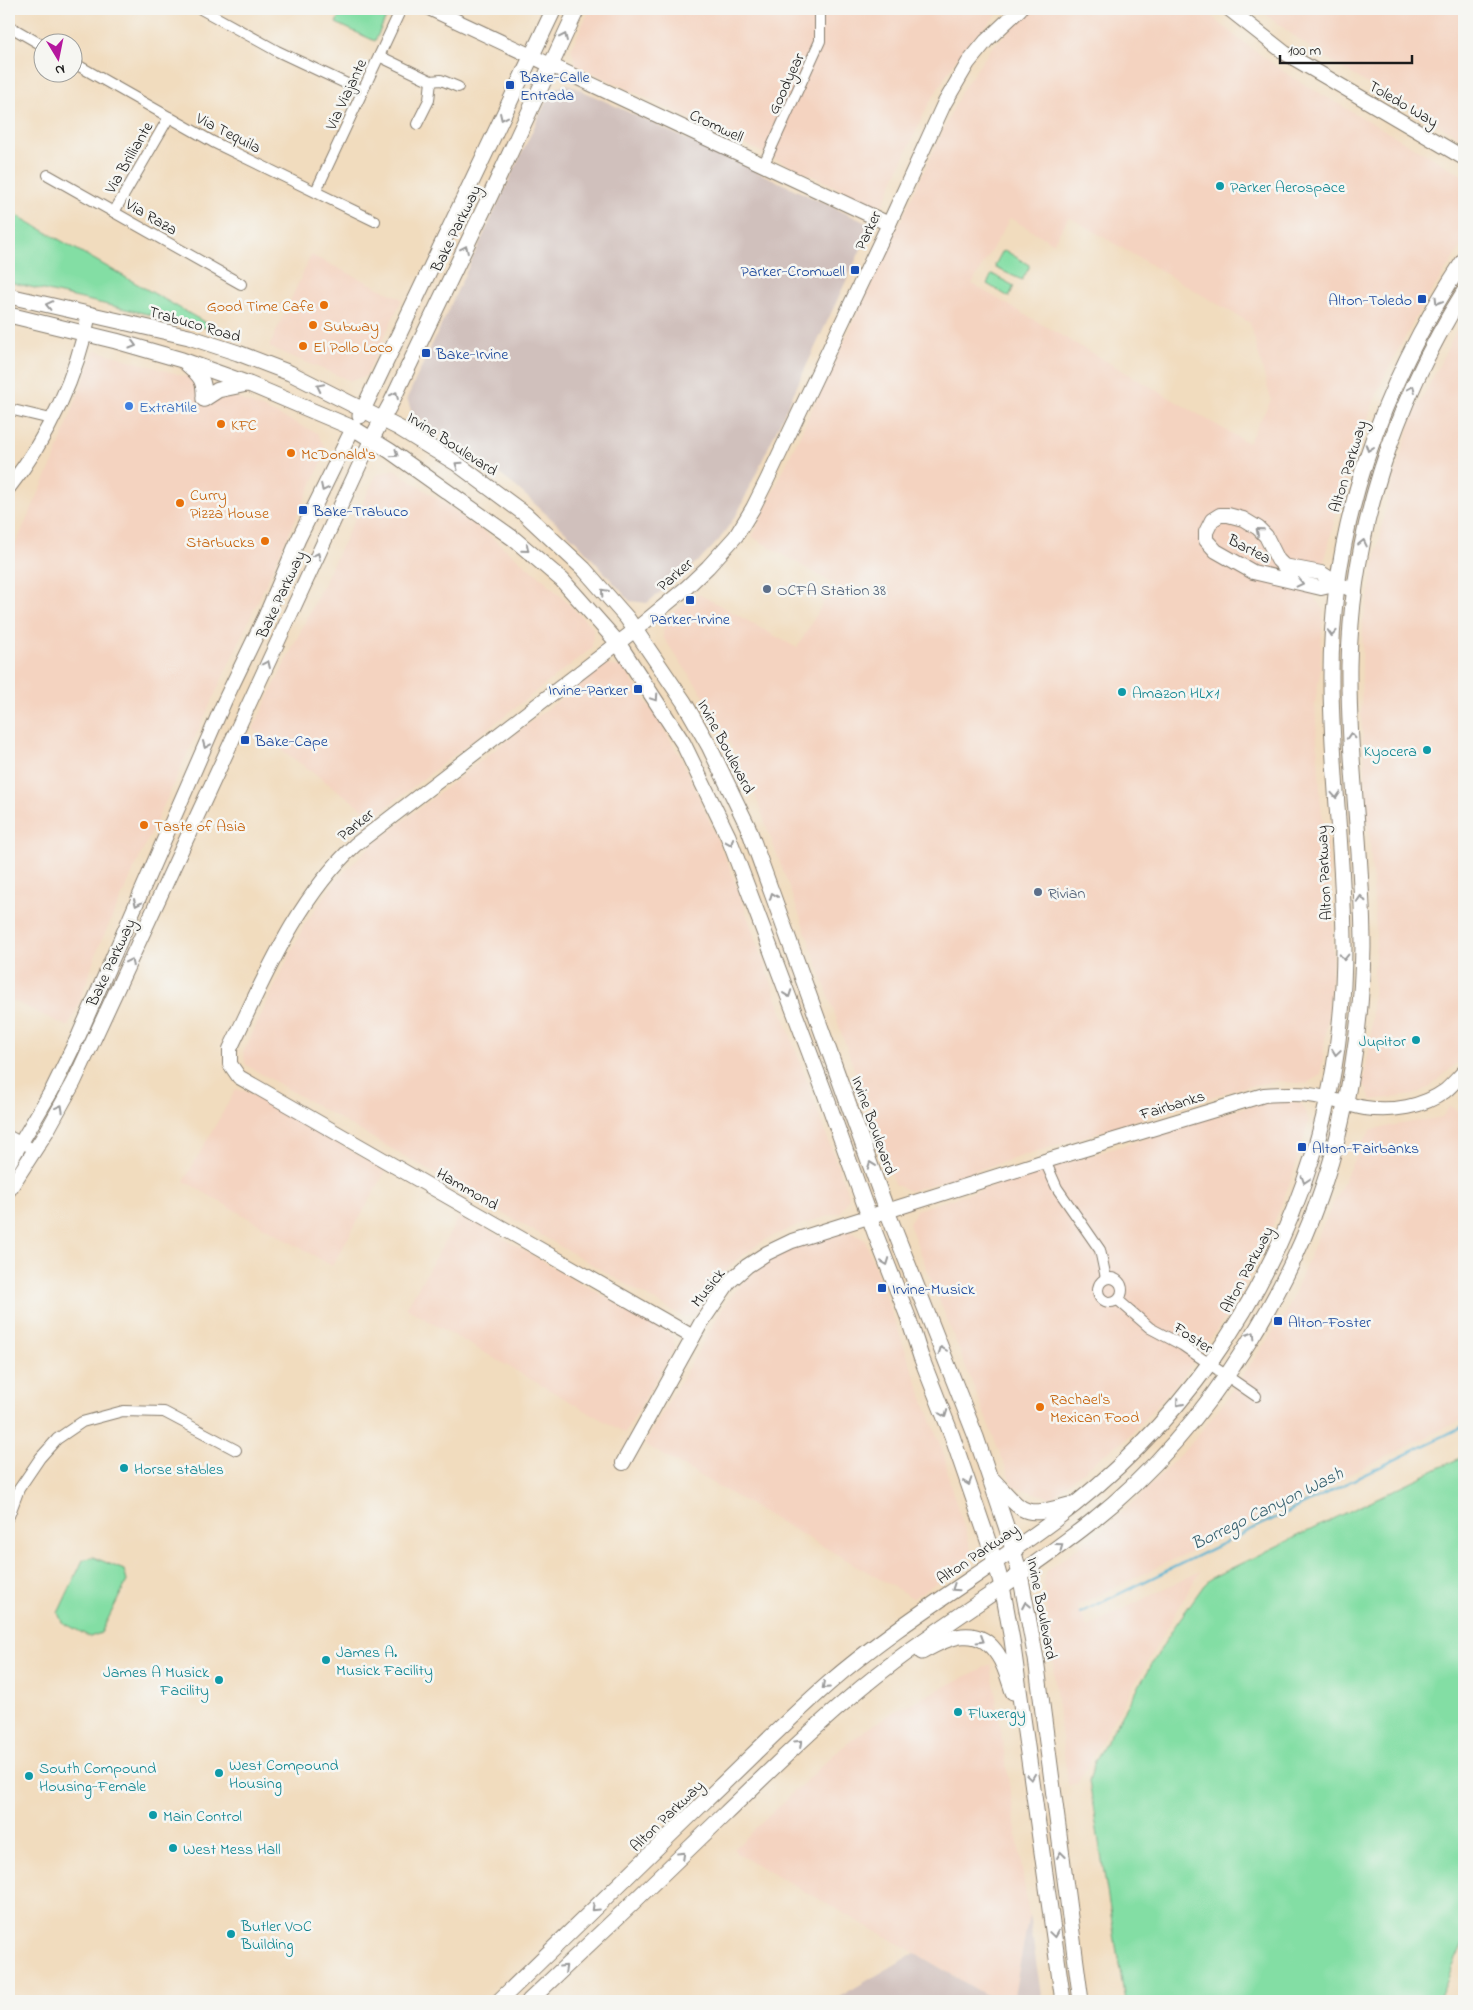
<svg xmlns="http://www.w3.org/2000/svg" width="1473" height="2010" font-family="'Indie Flower',sans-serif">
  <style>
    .built { fill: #f4d3c0; fill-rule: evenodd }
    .industrial { fill: #d0c0bc }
    .green { fill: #83dea4; stroke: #507d60 }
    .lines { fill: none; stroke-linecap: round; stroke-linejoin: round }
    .stream { stroke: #50afcf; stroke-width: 2.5 }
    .street-casing { stroke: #867c6d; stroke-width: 12 }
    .secondary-casing { stroke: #867c6d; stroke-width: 16 }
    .primary-casing { stroke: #867c6d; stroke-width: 17 }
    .street { stroke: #fff; stroke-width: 10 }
    .secondary { stroke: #fff; stroke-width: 14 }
    .primary { stroke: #fff; stroke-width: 15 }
    .oneway { stroke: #999 }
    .transit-dot { fill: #1a4fb4; stroke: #f6f6f2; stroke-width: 2 }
    .culture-dot { fill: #0f9aa8; stroke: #f6f6f2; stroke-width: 2 }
    .food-dot { fill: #e8710a; stroke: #f6f6f2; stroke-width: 2 }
    .shop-dot { fill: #3f7fe0; stroke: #f6f6f2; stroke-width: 2 }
    .service-dot { fill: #5c6f8a; stroke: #f6f6f2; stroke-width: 2 }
    .labels { text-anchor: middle; stroke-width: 5; stroke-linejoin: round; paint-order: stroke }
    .transit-label { font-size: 16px; fill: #164399; stroke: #f6f6f2; text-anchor: start }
    .street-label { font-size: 16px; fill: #1c1c1c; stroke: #f6f6f2 }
    .culture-label { font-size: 16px; fill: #0d838f; stroke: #f6f6f2; text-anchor: start }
    .food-label { font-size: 16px; fill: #c56008; stroke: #f6f6f2; text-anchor: start }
    .shop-label { font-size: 16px; fill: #366cbe; stroke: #f6f6f2; text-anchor: start }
    .service-label { font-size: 16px; fill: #4e5e75; stroke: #f6f6f2; text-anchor: start }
    .water-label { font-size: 18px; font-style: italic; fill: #335e6d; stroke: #f6f6f2 }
  </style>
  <rect width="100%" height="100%" fill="#f6f6f2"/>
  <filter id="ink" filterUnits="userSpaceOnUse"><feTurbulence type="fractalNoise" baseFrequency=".02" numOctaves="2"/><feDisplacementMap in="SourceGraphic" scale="10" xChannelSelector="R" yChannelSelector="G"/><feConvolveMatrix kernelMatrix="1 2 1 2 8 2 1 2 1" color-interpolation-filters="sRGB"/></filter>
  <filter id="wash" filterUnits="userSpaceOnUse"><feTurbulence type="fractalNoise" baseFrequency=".0096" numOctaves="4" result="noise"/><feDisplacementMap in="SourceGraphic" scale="20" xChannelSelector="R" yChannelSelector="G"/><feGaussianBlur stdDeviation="1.12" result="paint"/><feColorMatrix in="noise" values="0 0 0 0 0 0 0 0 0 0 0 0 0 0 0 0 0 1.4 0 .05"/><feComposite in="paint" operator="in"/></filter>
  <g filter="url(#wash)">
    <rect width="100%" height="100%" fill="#f1dcbe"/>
    <g class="built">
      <path d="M590,9H1003L968,44L955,61L927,107L885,200L884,204L876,206L576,65L571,49Z"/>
      <path d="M1034,9H1203L1240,40L1290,76L1464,176V242L1419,311L1382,381L1355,453L1347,482L1340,497L1327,552L1313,596L1323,609L1320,672L1315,703L1321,807L1328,850L1333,923V955L1329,1007L1321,1074L1307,1084L1278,1081L1240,1088L910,1191L894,1184L816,960L756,798L732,747L702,693L663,637L664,619L699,594L797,648L834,584L752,537L962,90L993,46ZM1069,217L1250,323L1271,400L1248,443L972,284L1010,218L1053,243Z"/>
      <path d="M1258,9H1464V139L1374,88L1313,50Z"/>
      <path d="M311,255L402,299L366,376L351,381L269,347Z"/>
      <path d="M1464,319V1057L1430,1087L1414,1095L1372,1100L1363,1083L1370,1045L1376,934L1361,712L1363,622L1387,500L1411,421L1456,331Z"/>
      <path d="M95,350L191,378L197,387L221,397L230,395L276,414L317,433L327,451L99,946L78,1006L68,1027L9,999V558L54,460Z"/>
      <path d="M394,469L477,526L543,579L593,628L592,648L374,817L253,729L376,475Z"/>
      <path d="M604,665L623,667L658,719L681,758L696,790L731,871L849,1197L841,1212L794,1227L766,1239L734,1262L706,1295L695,1315L683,1317L246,1065L243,1053L304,925L337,879L371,846Z"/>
      <path d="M236,1089L251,1093L386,1171L332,1266L184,1181Z"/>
      <path d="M1281,1100L1301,1103L1309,1121L1292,1177L1263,1250L1234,1306L1184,1375L1126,1439L1103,1455L1051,1498L1013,1486L909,1224L916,1210L1262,1102Z"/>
      <path d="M1450,1106L1464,1114V1419L1077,1606L1087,1627L1200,1571L1077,1784L1068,1785L1054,1676L1052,1642L1043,1585L1047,1570L1101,1531L1137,1499L1195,1439L1227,1398L1287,1311L1317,1238L1362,1142L1372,1129L1442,1117Z"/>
      <path d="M461,1214L673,1336L675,1347L625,1433L406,1308Z"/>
      <path d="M849,1230L865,1240L945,1458L950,1484L972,1551L966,1563L913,1598L644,1444L725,1304L742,1283L768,1261L797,1246Z"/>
      <path d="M991,1664L1029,1915L1013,2001H996L915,1953L736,1853L734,1849L835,1753L865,1730L895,1711Z"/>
    </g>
    <g class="industrial">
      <path d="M568,84L867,223L870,230L738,512L719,540L704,556L647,603L630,601L577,542L515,486L477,457L412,414L407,398L552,89Z"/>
      <path d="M1029,1915L1042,2001H1013Z"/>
      <path d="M915,1953L996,2001H832Z"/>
    </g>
    <g class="green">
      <path d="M342,9H390L375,41L336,23Z"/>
      <path d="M9,211L220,331L9,282Z"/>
      <path d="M1006,251L1029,265V268L1022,280L996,268L995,265L1002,252Z"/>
      <path d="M992,274L1014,286L1009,297L987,284Z"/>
      <path d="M1464,1456V1941L1438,2001H1125L1089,1781L1095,1761L1172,1630L1204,1585L1213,1577Z"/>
      <path d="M93,1557L124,1570L127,1581L101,1633L90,1637L62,1622L58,1613L83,1560Z"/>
    </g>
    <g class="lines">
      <path class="stream" d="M1080,1613L1464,1426"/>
    </g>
  </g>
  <g filter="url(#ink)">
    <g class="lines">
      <defs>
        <g id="street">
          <path d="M201,9L277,51L362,91"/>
          <path d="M9,26L42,45"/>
          <path d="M379,56L431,81L429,100L417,124"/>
          <path d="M72,62L213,142L375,221"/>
          <path d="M431,81L441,80L458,87"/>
          <path d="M763,166L820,41V9"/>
          <path d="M48,175L241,284"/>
          <path d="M316,191L401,9"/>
          <path d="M114,212L169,117"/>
          <path d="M9,409L51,419"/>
          <path d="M9,1136L35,1150"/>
          <path d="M1045,1161L1057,1188L1100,1250L1106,1278"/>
          <circle cx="1110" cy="1290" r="12"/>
          <path d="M1118,1300L1150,1328L1182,1345L1256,1396"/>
          <path d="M9,1516L19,1489L40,1458L57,1439L82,1422L123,1411L164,1412L236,1450"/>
        </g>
        <g id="secondary">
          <path d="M431,9L889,224"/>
          <path d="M1229,9L1285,53L1464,158"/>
          <path d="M9,487C48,438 77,376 89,314"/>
          <path d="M1338,584L1321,588L1253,572L1216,551L1206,540V532L1212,520L1220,515H1228L1243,519L1258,528L1266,536L1278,560L1284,566L1321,573L1338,584L1355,591"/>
          <path d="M9,1163L52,1090L79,1035L225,700L265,617L298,540L353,428"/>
          <path d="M9,1190L47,1131L74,1082L372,438"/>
          <path d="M693,1337L239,1077L230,1064V1049C265,977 296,900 355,845L635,630L686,588L708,567L736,536L753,508L767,480L889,224L944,104L968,63L986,41L1020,9"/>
          <path d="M623,1463L701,1323L729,1282L747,1266L767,1253L792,1241L1045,1161L1264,1095C1279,1094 1294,1093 1309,1095C1328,1097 1346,1105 1365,1108C1392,1112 1423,1107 1445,1091C1452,1085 1458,1078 1464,1072"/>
        </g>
        <g id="primary">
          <path d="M9,296L189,337L238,353L290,373L399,428L456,463L525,514L584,569L627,618L684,702L709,746L748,827L887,1211L976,1437L1007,1529L1020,1574L1036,1659L1081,2001"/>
          <path d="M9,315L116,341L182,360L249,384L353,428L390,451L514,539L562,580L618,643L683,743L728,836L824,1091L875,1233L908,1317L921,1357L952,1436L995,1561L1002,1586L1012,1640L1063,2001"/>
          <path d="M187,364C201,376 205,381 204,399"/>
          <path d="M204,399L218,390L247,384"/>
          <path d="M360,416L554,9"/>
          <path d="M372,438L391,403L491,194L577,9"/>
          <path d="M993,1480C1025,1514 1022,1518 1069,1505"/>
          <path d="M922,1652C948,1637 978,1623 998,1655C1005,1665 1009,1680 1013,1692"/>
          <path d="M499,2001C567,1935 636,1868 705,1801C746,1762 786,1721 828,1684C898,1623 978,1577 1052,1522C1177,1429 1267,1304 1313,1155C1334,1088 1344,1016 1344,946C1344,857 1331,768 1331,680C1330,529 1381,385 1464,260"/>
          <path d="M529,2001C595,1939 660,1877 725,1814C765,1776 804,1736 847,1700C923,1634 1012,1585 1091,1522C1211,1427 1307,1272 1341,1123C1355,1065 1362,1006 1363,947C1363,853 1348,760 1349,666C1351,534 1394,403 1464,292"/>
        </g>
      </defs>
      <use href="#street" class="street-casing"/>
      <use href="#secondary" class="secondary-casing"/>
      <use href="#primary" class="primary-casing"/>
      <use href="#street" class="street"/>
      <use href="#secondary" class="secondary"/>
      <use href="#primary" class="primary"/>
    </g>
    <defs><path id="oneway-chevron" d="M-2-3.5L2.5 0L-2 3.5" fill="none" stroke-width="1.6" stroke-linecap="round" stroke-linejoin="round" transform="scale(1.25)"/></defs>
    <g class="oneway">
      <use href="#oneway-chevron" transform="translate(564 37) rotate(-65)"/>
      <use href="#oneway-chevron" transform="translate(503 117) rotate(115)"/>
      <use href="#oneway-chevron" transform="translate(465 249) rotate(-64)"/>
      <use href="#oneway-chevron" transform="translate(1438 301) rotate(121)"/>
      <use href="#oneway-chevron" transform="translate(49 305) rotate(-167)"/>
      <use href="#oneway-chevron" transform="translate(133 345) rotate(16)"/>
      <use href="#oneway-chevron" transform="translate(320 387) rotate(-154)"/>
      <use href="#oneway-chevron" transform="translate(1412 389) rotate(-66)"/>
      <use href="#oneway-chevron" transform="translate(395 395) rotate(-64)"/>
      <use href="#oneway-chevron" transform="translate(1369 448) rotate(110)"/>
      <use href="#oneway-chevron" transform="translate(395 454) rotate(35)"/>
      <use href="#oneway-chevron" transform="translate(458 465) rotate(-145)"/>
      <use href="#oneway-chevron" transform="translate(324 488) rotate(116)"/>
      <use href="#oneway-chevron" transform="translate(1259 531) rotate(-139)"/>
      <use href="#oneway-chevron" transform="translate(1363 543) rotate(-78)"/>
      <use href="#oneway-chevron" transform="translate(526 549) rotate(40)"/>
      <use href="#oneway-chevron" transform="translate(317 556) rotate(-65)"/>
      <use href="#oneway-chevron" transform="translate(1300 583) rotate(13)"/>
      <use href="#oneway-chevron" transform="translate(604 592) rotate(-131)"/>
      <use href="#oneway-chevron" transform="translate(1332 633) rotate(94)"/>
      <use href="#oneway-chevron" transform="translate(267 664) rotate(-65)"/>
      <use href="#oneway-chevron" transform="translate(655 698) rotate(56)"/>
      <use href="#oneway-chevron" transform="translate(1351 736) rotate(-93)"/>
      <use href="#oneway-chevron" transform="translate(206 745) rotate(113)"/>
      <use href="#oneway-chevron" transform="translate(1336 795) rotate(86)"/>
      <use href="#oneway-chevron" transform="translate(730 842) rotate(68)"/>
      <use href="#oneway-chevron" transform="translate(773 896) rotate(-110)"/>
      <use href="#oneway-chevron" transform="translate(1361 899) rotate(-93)"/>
      <use href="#oneway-chevron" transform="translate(137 903) rotate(114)"/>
      <use href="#oneway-chevron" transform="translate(1344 957) rotate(91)"/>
      <use href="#oneway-chevron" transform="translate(130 962) rotate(-65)"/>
      <use href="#oneway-chevron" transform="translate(788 994) rotate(70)"/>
      <use href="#oneway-chevron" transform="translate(1336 1052) rotate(98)"/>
      <use href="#oneway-chevron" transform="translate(60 1108) rotate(-61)"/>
      <use href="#oneway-chevron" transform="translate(871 1165) rotate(-110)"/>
      <use href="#oneway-chevron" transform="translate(1305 1180) rotate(108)"/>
      <use href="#oneway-chevron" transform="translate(886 1262) rotate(69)"/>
      <use href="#oneway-chevron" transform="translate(1252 1335) rotate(-58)"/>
      <use href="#oneway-chevron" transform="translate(942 1350) rotate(-111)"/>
      <use href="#oneway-chevron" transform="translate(1179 1403) rotate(131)"/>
      <use href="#oneway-chevron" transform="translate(944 1414) rotate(69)"/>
      <use href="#oneway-chevron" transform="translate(968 1482) rotate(71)"/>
      <use href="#oneway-chevron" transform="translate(1060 1546) rotate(-36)"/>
      <use href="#oneway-chevron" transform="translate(955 1588) rotate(146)"/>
      <use href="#oneway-chevron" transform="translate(1026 1605) rotate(-101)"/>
      <use href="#oneway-chevron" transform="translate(981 1640) rotate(31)"/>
      <use href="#oneway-chevron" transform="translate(825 1686) rotate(138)"/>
      <use href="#oneway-chevron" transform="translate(799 1743) rotate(-43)"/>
      <use href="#oneway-chevron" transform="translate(1031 1777) rotate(82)"/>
      <use href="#oneway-chevron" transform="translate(682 1855) rotate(-44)"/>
      <use href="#oneway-chevron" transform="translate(1061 1855) rotate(-97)"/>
      <use href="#oneway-chevron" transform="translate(595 1908) rotate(136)"/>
      <use href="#oneway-chevron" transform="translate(1054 1934) rotate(82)"/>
      <use href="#oneway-chevron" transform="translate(564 1968) rotate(-44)"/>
    </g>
  </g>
  <g class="transit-dot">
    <rect x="505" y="80" width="10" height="10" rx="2.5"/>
    <rect x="850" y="265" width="10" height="10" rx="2.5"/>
    <rect x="1417" y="294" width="10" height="10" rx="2.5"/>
    <rect x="421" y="348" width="10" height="10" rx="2.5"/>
    <rect x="298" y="505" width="10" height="10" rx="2.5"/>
    <rect x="685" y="595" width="10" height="10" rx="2.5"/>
    <rect x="633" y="684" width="10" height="10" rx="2.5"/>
    <rect x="240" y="735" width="10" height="10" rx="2.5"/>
    <rect x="1297" y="1142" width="10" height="10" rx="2.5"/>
    <rect x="877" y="1283" width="10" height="10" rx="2.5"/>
    <rect x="1273" y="1316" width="10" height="10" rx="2.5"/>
  </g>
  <g class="culture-dot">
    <circle cx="1220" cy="186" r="5"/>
    <circle cx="1122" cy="692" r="5"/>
    <circle cx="1427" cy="750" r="5"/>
    <circle cx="1416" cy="1040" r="5"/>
    <circle cx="124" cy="1468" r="5"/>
    <circle cx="326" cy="1660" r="5"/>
    <circle cx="219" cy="1680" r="5"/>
    <circle cx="958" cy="1712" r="5"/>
    <circle cx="219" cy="1773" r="5"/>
    <circle cx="29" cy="1776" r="5"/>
    <circle cx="153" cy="1815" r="5"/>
    <circle cx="173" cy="1848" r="5"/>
    <circle cx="231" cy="1934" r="5"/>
  </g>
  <g class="food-dot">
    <circle cx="324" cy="305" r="5"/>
    <circle cx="313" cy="325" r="5"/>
    <circle cx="303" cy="346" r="5"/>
    <circle cx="221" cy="424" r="5"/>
    <circle cx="291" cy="453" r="5"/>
    <circle cx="180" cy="503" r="5"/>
    <circle cx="265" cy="541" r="5"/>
    <circle cx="144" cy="825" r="5"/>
    <circle cx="1040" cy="1407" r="5"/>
  </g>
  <circle class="shop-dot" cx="129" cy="406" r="5"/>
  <g class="service-dot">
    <circle cx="767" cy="589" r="5"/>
    <circle cx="1038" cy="892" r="5"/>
  </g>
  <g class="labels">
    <g class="transit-label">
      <text x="520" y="82">Bake-Calle<tspan x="520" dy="18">Entrada</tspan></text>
      <text x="845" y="276" text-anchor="end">Parker-Cromwell</text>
      <text x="1412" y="305" text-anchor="end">Alton-Toledo</text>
      <text x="436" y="359">Bake-Irvine</text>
      <text x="313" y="516">Bake-Trabuco</text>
      <text x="690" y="624" text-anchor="middle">Parker-Irvine</text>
      <text x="628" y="695" text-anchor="end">Irvine-Parker</text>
      <text x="255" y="746">Bake-Cape</text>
      <text x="1312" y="1153">Alton-Fairbanks</text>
      <text x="892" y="1294">Irvine-Musick</text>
      <text x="1288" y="1327">Alton-Foster</text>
    </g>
    <g class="street-label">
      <text transform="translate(785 83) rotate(-65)" y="6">Goodyear</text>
      <text transform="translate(345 94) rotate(-65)" y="6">Via Viajante</text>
      <text transform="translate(1404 103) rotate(30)" y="6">Toledo Way</text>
      <text transform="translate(717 125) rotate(25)" y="6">Cromwell</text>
      <text transform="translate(229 132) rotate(27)" y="6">Via Tequila</text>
      <text transform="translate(128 157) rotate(-60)" y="6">Via Brilliante</text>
      <text transform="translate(152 216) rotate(30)" y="6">Via Raza</text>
      <text transform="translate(455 228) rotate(-64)" y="6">Bake Parkway</text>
      <text transform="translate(867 230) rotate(-65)" y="6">Parker</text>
      <text transform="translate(195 323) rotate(16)" y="6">Trabuco Road</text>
      <text transform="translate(453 443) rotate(33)" y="6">Irvine Boulevard</text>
      <text transform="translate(1347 466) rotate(-73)" y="6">Alton Parkway</text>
      <text transform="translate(1250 548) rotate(27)" y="6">Bartea</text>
      <text transform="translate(674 574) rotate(-41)" y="6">Parker</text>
      <text transform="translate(280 594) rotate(-65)" y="6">Bake Parkway</text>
      <text transform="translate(727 746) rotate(62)" y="6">Irvine Boulevard</text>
      <text transform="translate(355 824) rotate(-39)" y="6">Parker</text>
      <text transform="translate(1323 873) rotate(-93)" y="6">Alton Parkway</text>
      <text transform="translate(110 962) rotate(-65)" y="6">Bake Parkway</text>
      <text transform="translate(1172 1104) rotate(-17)" y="6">Fairbanks</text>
      <text transform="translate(875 1125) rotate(70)" y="6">Irvine Boulevard</text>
      <text transform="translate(468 1188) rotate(30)" y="6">Hammond</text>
      <text transform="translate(1246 1269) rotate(-62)" y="6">Alton Parkway</text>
      <text transform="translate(707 1287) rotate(-52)" y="6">Musick</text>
      <text transform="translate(1194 1337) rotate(33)" y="6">Foster</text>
      <text transform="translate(977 1553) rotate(-34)" y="6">Alton Parkway</text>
      <text transform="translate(1043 1608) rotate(79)" y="6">Irvine Boulevard</text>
      <text transform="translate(666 1815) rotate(-44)" y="6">Alton Parkway</text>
    </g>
    <g class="culture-label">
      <text x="1230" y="192">Parker Aerospace</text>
      <text x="1132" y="698">Amazon HLX1</text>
      <text x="1417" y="756" text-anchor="end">Kyocera</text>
      <text x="1406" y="1046" text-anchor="end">Jupitor</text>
      <text x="134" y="1474">Horse stables</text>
      <text x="336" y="1657">James A.<tspan x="336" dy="18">Musick Facility</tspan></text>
      <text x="209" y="1677" text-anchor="end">James A Musick<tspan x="209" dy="18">Facility</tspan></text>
      <text x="968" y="1718">Fluxergy</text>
      <text x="229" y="1770">West Compound<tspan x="229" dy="18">Housing</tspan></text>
      <text x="39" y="1773">South Compound<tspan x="39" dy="18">Housing-Female</tspan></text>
      <text x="163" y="1821">Main Control</text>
      <text x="183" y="1854">West Mess Hall</text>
      <text x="241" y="1931">Butler VOC<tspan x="241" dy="18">Building</tspan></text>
    </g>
    <g class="food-label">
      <text x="314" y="311" text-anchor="end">Good Time Cafe</text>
      <text x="323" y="331">Subway</text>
      <text x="313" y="352">El Pollo Loco</text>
      <text x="231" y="430">KFC</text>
      <text x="301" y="459">McDonald's</text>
      <text x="190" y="500">Curry<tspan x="190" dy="18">Pizza House</tspan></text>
      <text x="255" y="547" text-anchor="end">Starbucks</text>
      <text x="154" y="831">Taste of Asia</text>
      <text x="1050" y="1404">Rachael's<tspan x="1050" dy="18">Mexican Food</tspan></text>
    </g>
    <g class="shop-label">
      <text x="139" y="412">ExtraMile</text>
    </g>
    <g class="service-label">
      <text x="777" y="595">OCFA Station 38</text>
      <text x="1048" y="898">Rivian</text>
    </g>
    <g class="water-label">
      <text transform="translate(1267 1508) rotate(-26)" y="6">Borrego Canyon Wash</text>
    </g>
  </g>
  <rect width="1473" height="2010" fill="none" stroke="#f6f6f2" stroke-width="30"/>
  <g transform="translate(58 58) rotate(170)"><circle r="24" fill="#f6f6f2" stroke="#9f9f9c"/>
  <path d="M0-4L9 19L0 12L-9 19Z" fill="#b5179e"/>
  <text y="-8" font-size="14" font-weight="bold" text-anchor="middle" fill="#1c1c1c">N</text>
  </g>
  <path d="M1280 55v8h132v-8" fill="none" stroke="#1c1c1c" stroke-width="2.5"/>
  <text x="1288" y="55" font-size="15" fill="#1c1c1c" stroke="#f6f6f2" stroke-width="4" paint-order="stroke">100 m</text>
</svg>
